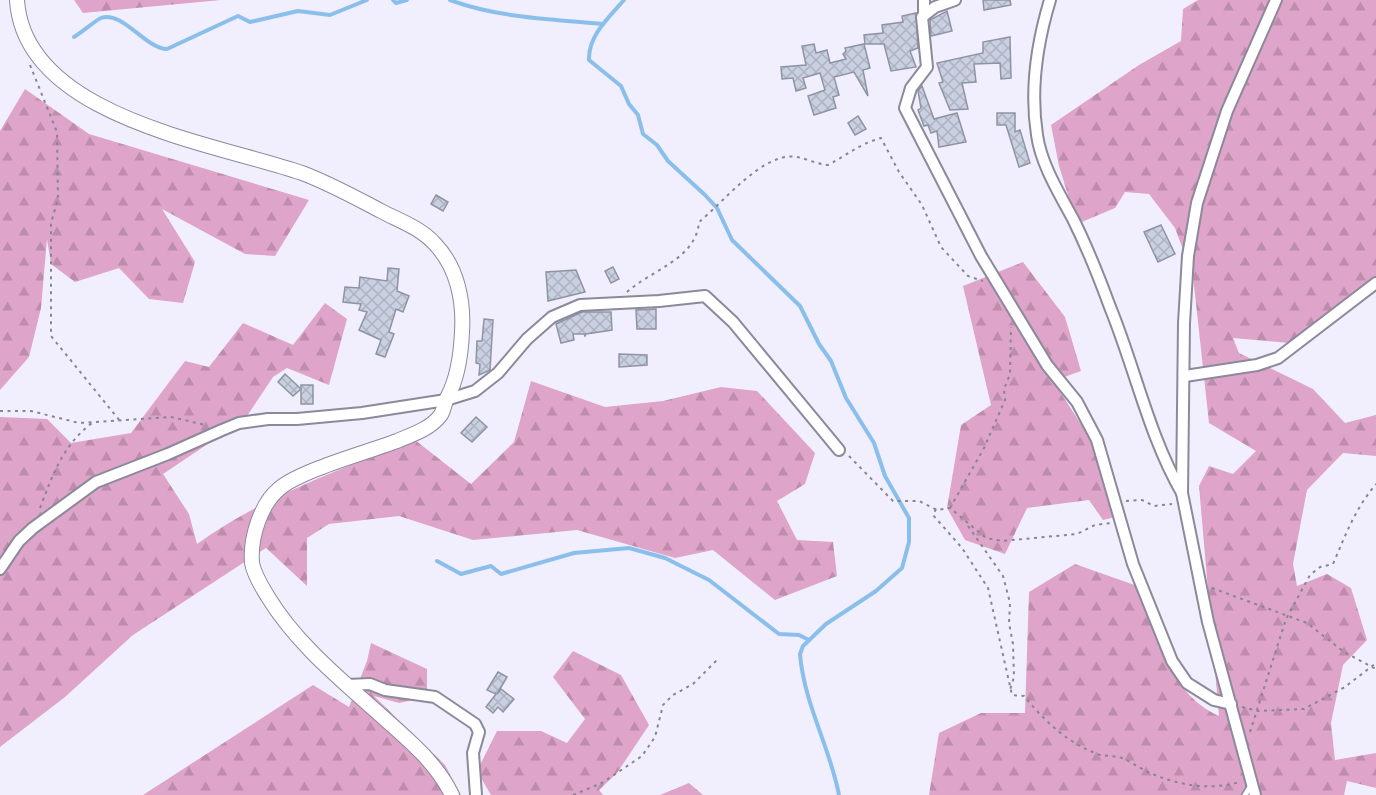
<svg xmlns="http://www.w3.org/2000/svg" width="1376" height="795" font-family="'Sofia Sans Condensed',sans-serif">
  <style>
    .forest { fill: url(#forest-firs) }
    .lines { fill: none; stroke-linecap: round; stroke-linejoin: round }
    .stream { stroke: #8bbfeb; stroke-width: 4 }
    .building { fill: url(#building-cross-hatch); stroke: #8e94a5; stroke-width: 1.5 }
    .lane-casing { stroke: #8c899a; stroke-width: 8 }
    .street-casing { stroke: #8c899a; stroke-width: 14 }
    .secondary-casing { stroke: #8c899a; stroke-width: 16 }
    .path { stroke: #878690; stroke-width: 2; stroke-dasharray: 3 4.5; stroke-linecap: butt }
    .lane { stroke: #fff; stroke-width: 5 }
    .street { stroke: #fff; stroke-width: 10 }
    .secondary { stroke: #fff; stroke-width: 14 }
  </style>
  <defs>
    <pattern id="forest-firs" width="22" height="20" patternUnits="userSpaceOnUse" patternTransform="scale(1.5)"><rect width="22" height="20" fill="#dea4c9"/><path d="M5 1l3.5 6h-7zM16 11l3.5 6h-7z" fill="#be8cac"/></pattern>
    <pattern id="building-cross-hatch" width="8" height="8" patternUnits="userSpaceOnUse" patternTransform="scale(1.5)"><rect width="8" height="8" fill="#c9d0e1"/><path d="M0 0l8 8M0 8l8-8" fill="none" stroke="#acb2c0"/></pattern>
  </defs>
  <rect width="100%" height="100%" fill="#f1effe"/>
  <g class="forest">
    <path d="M74,0H221L83,13Z"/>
    <path d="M1198,0H1376V278L1289,343L1233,338L1239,353L1313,389L1345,423L1376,415V456L1343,453L1307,490L1293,564L1297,586L1327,574L1351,588L1367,640L1343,665L1331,723L1335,760L1376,753V788L1347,781L1344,795H929L939,733L981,713H1025L1029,592L1075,564L1143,588C1159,636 1168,693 1219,716L1199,486L1209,466L1233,474L1256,451L1209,423L1193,276L1175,228L1149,194L1125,192L1115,208L1077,224L1059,166L1051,125L1139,65L1181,41L1183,9Z"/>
    <path d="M25,89L89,134L309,200L275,256L245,254L162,209L195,262L183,303L149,299L119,268L75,282L51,264L47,239L41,308L29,357L0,390V131Z"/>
    <path d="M1023,262L1065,317L1081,371L1053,381L1097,449L1119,516L1103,520L1089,500L1027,508L1005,554L965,540L947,508L961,425L991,405L963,286Z"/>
    <path d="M325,303L347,319L329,385L287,368L273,377L245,419L163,474L189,514L197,544C262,497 341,469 415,440L471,484L514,442L531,381L605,407L663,401L721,387L757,391L815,453L805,484L777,501L797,540L833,542L837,576L775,600L713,550L675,558L577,530L473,540L399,516L329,524L307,538V586L266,548L133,635L65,697L0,747V417L47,419L71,443L131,433L185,361L209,367L243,323L293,345Z"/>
    <path d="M371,643L427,669V697L399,703L374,696L445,765L461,795H143L313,685L349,707L367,661Z"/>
    <path d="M573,651L621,675L649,725L617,773L599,790L603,795H491L477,771L497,731H541L567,743L585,719L553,677Z"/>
    <path d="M689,783L703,795H660Z"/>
  </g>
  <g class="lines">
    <g class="stream">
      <path d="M393,0L396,3L407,0"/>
      <path d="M450,0C499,18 551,19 603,24"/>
      <path d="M624,0C609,17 588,36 589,60L621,86L629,104L638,115L643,134L657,145L668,161L705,195L717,208L732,240L800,306L819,344L831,361L846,398L874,443L885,476L909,518V542L902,568L876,591L826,624L803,646L800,654C804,704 830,747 839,795"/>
      <path d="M74,37C81,33 96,20 101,18C122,10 146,49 167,49L238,16L250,22L298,11L330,15L367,0"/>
      <path d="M437,561L461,574L491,566L501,574L574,553L629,548L665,558L709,580L779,634L799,635L809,640"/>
    </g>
  </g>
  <g class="building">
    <path d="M983,0H1010L1011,5L984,10Z"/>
    <path d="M947,11L952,31L931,36L930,20Z"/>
    <path d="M916,13L918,48L910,51L916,67L891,71L884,44H865L864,35L883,33L882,25L903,22L902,16Z"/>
    <path d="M1010,37L1011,78L1001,79L1000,63L974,64L976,82L962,83L968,109L950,110L939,83L943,82L937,63L983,53V42Z"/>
    <path d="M814,44L816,53L827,50L830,63L846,59L843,54L846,51L845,48L864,44L870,68L863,70L868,96L854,72L834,77L839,95L833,97L836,108L814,115L808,96L825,90L820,73L803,78L806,88L796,91L793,78L782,79L781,67L806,65L802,46Z"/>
    <path d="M922,86L934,119L957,113L966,142L939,147L937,131L931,133L928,125L924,126L918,110L921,108L918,91Z"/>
    <path d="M997,113H1015V132L1020,130L1030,163L1019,167L1006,125H997Z"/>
    <path d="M858,116L866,129L855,135L848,123Z"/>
    <path d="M436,195L448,202L443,211L431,204Z"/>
    <path d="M1161,225L1175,254L1158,262L1144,232Z"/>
    <path d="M613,267L619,279L611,283L605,271Z"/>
    <path d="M388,268L399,269L397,291L409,296L403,312L396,309L389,332L394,334L385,357L376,354L381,340L359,330L367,312L359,310L361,304L343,302L345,287L359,288L360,277L387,281Z"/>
    <path d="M576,270L585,292L548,301L546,272Z"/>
    <path d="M656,309V329H637L636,310Z"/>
    <path d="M582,312H611L612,330L586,334L585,336L584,334H573L574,340L561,343L556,324Z"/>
    <path d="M484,319L493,320L490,370L479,375L480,364L476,363L477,341H482Z"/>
    <path d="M619,354L647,355V365L619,367Z"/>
    <path d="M285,374L301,389L293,396L278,382Z"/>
    <rect x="301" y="385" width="12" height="19"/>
    <path d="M476,417L487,427L472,442L461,433Z"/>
    <path d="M498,672L507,677L497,694L501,689L514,699L503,712L498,707L493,713L486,707L496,694L487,690Z"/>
  </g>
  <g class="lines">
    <defs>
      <path id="lane" d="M1245,795L1252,784"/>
      <g id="street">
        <path d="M924,0V14"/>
        <path d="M955,0L935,7L922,17L927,67L911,88L905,108L981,256L1047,365L1077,402L1097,440L1133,564L1172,661L1187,683L1214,700L1231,704"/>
        <path d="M1050,0C1037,43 1030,90 1037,135C1041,164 1059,193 1073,219C1087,247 1099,277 1110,307C1135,368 1149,436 1182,493"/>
        <path d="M1185,376L1257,365L1278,358L1376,283"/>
        <path d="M0,569L19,541L33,528L96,482L168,454L222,430L239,423L268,419H297L362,413L446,400L475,391L498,373L527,339L552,317L580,305L659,301L705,296L733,322L839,450"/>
        <path d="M347,685L370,684L385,690L435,697L475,724L479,732L473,753L476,795"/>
        <path d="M1255,795L1208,622L1182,493L1184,323L1188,256L1197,203L1227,111L1276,0"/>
      </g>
      <path id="secondary" d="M17,0C24,117 215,143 302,173C329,183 356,198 381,211C400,221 421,228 435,244C457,267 464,300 462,332C461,355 458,378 447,398C444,404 444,411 440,416C430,429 411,435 397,441C368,452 302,470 280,488C260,504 250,539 252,563C254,575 262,587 268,597C298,646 344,682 386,720C411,742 437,764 452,795"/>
    </defs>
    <use href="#lane" class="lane-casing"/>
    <use href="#street" class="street-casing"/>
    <use href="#secondary" class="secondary-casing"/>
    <g class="path">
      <path d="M30,65L57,132L58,199L51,223V336L120,421"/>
      <path d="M627,292C653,269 696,259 699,222C723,203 763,151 797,157C807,159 817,164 828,165C849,154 857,145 881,138L899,172L922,205L941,247L968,276L983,281"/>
      <path d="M0,411H31L79,423L171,417L205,425"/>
      <path d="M849,456L893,501H919L937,510L950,508L986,538L1002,541L1077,534L1095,525L1111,523"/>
      <path d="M1126,501L1142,500L1154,506L1172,504"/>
      <path d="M40,508C53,474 63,445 92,423"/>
      <path d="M950,508L984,448L1005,400L1004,389L1010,374L1011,327"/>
      <path d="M936,509L933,515L962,548L988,588L1012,695L1024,696C1043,719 1066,742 1095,753C1103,757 1113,755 1122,758C1130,761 1138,767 1146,771C1175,785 1209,791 1240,782"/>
      <path d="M968,526L1003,576L1010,603L1009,623L1013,644L1014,677L1010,690"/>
      <path d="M1212,588L1307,623L1344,652L1376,669"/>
      <path d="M1242,707L1258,711L1304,709L1345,687L1376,663"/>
      <path d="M1250,732L1286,619L1310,575L1320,567L1333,564C1346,534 1355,509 1376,484"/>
      <path d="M573,795L602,783L642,756L655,737L663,705L673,695L693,684L719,658"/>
    </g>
    <use href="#lane" class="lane"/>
    <use href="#street" class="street"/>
    <use href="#secondary" class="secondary"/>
  </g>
</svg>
